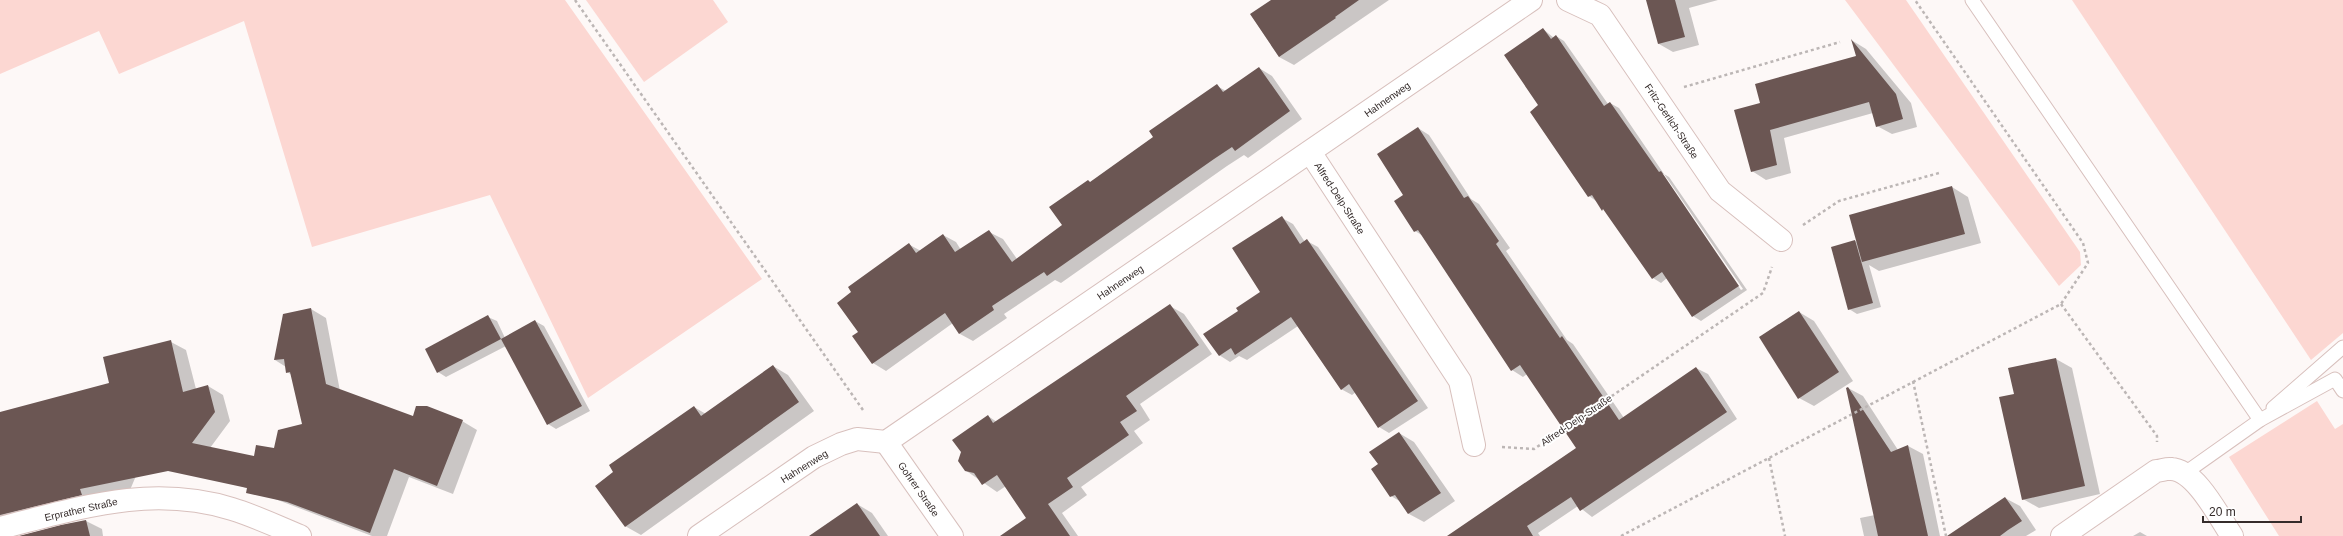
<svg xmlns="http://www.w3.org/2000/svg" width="2343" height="536" font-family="Arial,sans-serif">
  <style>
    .green { fill: #fcd7d2 }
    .shadow { fill: #0003; fill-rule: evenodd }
    .building { fill: #6b5653 }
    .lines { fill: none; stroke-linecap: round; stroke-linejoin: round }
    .service-casing { stroke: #d8c0bd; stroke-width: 15 }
    .minor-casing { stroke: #d8c0bd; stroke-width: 24 }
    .path { stroke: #bcb6b5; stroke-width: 2.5; stroke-dasharray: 3 3; stroke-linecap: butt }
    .service { stroke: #fff; stroke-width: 13 }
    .minor { stroke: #fff; stroke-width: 22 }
    .labels { text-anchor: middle; stroke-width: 4; stroke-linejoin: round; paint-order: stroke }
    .street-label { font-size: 10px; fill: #352c2b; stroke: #fff }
  </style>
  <rect width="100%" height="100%" fill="#fdf8f7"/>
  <g class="green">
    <path d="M0,0H565L762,279L588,398L490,195L312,247L244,21L119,74L99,31L0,74Z"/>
    <path d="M586,0H713L728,22L644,82Z"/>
    <path d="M1845,0H1906L2080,252L2081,265L2059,286Z"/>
    <path d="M2072,0H2343V333L2311,360Z"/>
    <path d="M2317,401L2335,429L2343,424V536H2279L2229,457Z"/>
  </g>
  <g class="shadow">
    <path d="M1273,0H1389L1294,65L1279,57L1251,15Z"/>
    <path d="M1647,0H1718L1689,8L1699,45L1673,52L1659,44Z"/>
    <path d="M1543,29L1554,38L1556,36L1564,41L1608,104L1610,103L1619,108L1664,174L1669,177L1747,290L1701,321L1693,316L1667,278L1661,283L1653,278L1607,212L1596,201L1589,196L1540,106ZM1662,174H1664L1743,289L1741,290Z"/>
    <path d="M1853,41L1866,49L1911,103L1917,127L1892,134L1877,126L1873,113L1784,138L1791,173L1766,180L1752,171L1761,104L1857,56Z"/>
    <path d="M1259,68L1272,76L1302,119L1248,158L1244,155L1227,166L1061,283L1055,280L1004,314L1007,318L973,341L960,334L953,323L886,371L873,363L859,332L910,245L921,251L943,235L956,242L961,250L989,232L1003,239L1017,259L1063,226L1091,183L1155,137L1217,86L1226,91Z"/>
    <path d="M1418,128L1429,135L1471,199L1479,204L1510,248L1506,251L1567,340L1573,344L1624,418L1696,368L1708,374L1737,419L1592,517L1578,506L1538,533L1540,536H1478L1578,448L1527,374L1523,377L1512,370L1423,236L1415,231L1405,195Z"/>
    <path d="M1952,187L1968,197L1981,243L1879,271L1869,265L1881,307L1857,314L1849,309L1855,241L1857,242Z"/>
    <path d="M1282,218L1293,224L1305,242L1307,241L1318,247L1428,408L1389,433L1379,427L1356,392L1352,395L1341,389L1298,326L1247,360L1239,356L1230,362L1219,355L1239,312L1262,292Z"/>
    <path d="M1170,306L1184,314L1212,354L1140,404L1150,420L1134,431L1143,443L1081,487L1087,495L1062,513L1078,536H1006L1028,518L1006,486L997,492L965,470L988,416L997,422Z"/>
    <path d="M311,309L326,318L340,391L413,418L462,421L477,430L453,494L409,477L387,536H372L147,450L130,490L0,536V413L110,384L171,342L186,350L196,389L208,386L223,395L230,421L210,448L255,458L275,450L303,424L292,375L287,372L286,367L275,360L284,315Z"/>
    <path d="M1799,312L1814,321L1853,381L1814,406L1799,398Z"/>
    <path d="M488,317L497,321L505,338L535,321L544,326L590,411L556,429L548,424L506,346L446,377L438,372Z"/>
    <path d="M2056,359L2072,368L2100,494L2039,508L2023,499L2015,395Z"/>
    <path d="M773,366L788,375L814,411L641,535L625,526L694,407L706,414Z"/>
    <path d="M1848,388L1863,396L1898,450L1908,446L1923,454L1940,536H1864L1860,518L1875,515Z"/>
    <path d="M1399,433L1414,442L1455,501L1424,522L1409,514L1401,502L1391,496L1379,464Z"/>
    <path d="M2005,498L2020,506L2036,530L2026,536H1949Z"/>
    <path d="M857,504L872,513L888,536H811Z"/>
    <path d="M86,521L102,529L103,536H19Z"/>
    <path d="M2140,532L2147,536H2133Z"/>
  </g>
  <g class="building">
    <path d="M1271,0H1359L1335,17L1336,18L1279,57L1250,14Z"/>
    <path d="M1646,0H1675L1685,37L1658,44Z"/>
    <path d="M1543,28L1551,39L1556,35L1604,106L1610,102L1659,172L1661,171L1739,286L1692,317L1662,272L1652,279L1603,209L1602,211L1592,195L1588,197L1530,112L1538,105L1504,55Z"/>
    <path d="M1851,39L1896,94L1903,119L1876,127L1869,102L1770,130L1777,165L1751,172L1734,110L1760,103L1755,84L1856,56Z"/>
    <path d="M1259,67L1290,111L1235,151L1232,147L1214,159L1047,276L1044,272L992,306L994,310L959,334L945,313L872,364L852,336L858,332L837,303L851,292L848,287L909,243L916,253L943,234L955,252L989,230L1012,262L1062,225L1049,207L1088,180L1090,182L1153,137L1149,131L1217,84L1223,92Z"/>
    <path d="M1418,127L1464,198L1468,196L1499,241L1496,244L1560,338L1562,336L1619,420L1696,367L1727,412L1580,511L1571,497L1527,526L1533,536H1447L1576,448L1520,365L1511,371L1418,230L1414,232L1394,201L1403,195L1377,154Z"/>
    <path d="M1952,186L1965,234L1862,262L1849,215Z"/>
    <path d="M1282,216L1300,244L1307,239L1418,401L1378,428L1349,384L1341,390L1291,317L1235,355L1231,348L1219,356L1203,334L1238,311L1236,308L1260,292L1232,248Z"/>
    <path d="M1855,240L1873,303L1848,310L1831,247Z"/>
    <path d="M1170,304L1199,345L1126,396L1137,411L1120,422L1129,435L1067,478L1073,487L1048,504L1070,536H1000L1026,518L997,475L982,485L974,473L965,471L958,461L961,452L952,440L988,415L993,423Z"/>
    <path d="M311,308L326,384L413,416L416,406H427L463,420L437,486L394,469L370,533L287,502L246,493L247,488L168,471L80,489L82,495L0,515V412L109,383L103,357L171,340L183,392L208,385L215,412L192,443L254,456L256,445L274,448L278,430L302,424L290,372L286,373L284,359L274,360L283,314Z"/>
    <path d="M1799,311L1839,372L1798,399L1759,337Z"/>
    <path d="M488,315L501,339L437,373L425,349Z"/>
    <path d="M535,320L582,406L547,425L501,339Z"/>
    <path d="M2056,358L2085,486L2022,500L1999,397L2014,394L2008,368Z"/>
    <path d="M773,365L799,402L625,527L595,486L613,472L609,465L694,406L701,416Z"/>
    <path d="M1848,387L1891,452L1908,445L1928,536H1878L1846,388Z"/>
    <path d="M1399,432L1441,493L1408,514L1395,495L1390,497L1371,469L1378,464L1369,452Z"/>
    <path d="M2005,497L2022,521L2008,530L2000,536H1947Z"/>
    <path d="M857,503L880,536H809Z"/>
    <path d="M86,520L90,536H19L61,525Z"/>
  </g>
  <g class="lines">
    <defs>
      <g id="service">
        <path d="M1972,0L2260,420"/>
        <path d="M2273,408L2343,347"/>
        <path d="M2185,473L2260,420L2335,379L2343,391"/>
      </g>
      <g id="minor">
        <path d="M1568,0L1600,15L1720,191L1781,240"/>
        <path d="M1310,152L1460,381L1474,445"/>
        <path d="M886,442L952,536"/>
        <path d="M0,528C80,508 150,484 232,509C255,516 278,527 300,536"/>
        <path d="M699,536L814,457L841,444L857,439L886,442L1531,0"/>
        <path d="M2062,536L2156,471C2161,471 2167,468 2171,469C2196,470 2219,517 2232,536"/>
      </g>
    </defs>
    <use href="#service" class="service-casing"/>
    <use href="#minor" class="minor-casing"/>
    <g class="path">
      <path d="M575,0L863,410"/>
      <path d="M1684,87L1840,42"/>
      <path d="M1803,225L1839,201L1939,173"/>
      <path d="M2061,304L2157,436V442"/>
      <path d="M1913,381L1946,536"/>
      <path d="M1502,447L1534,449L1763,293L1772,267"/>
      <path d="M1769,458L1785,536"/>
      <path d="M1621,536L2061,304L2088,263L2083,243L1915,0"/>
    </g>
    <use href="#service" class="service"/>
    <use href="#minor" class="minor"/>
  </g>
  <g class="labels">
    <g class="street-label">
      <text transform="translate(1387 99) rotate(-35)" y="4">Hahnenweg</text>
      <text transform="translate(1672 121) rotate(56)" y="4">Fritz-Gerlich-Straße</text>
      <text transform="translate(1340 198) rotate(57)" y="4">Alfred-Delp-Straße</text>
      <text transform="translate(1120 282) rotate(-34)" y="4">Hahnenweg</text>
      <text transform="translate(1576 420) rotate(-34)" y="4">Alfred-Delp-Straße</text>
      <text transform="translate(804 466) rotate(-32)" y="4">Hahnenweg</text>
      <text transform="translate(919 489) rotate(55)" y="4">Gohrer Straße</text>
      <text transform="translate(81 509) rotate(-13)" y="4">Erprather Straße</text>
    </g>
  </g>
  <path d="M2203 516v6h98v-6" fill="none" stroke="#352c2b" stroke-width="2"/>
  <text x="2209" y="516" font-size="12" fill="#352c2b" stroke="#ffffff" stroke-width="3" paint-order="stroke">20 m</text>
</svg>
